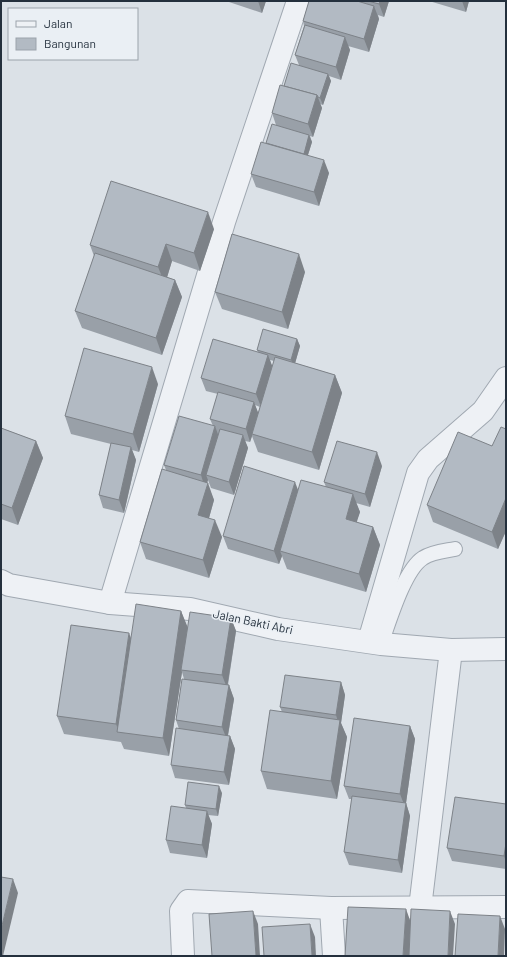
<svg xmlns="http://www.w3.org/2000/svg" width="507" height="957" font-family="Barlow,sans-serif">
  <style>
    .lines { fill: none; stroke-linecap: round; stroke-linejoin: round }
    .lane-casing { stroke: #a0a8b1; stroke-width: 16 }
    .street-casing { stroke: #a0a8b1; stroke-width: 24 }
    .lane { stroke: #eef1f5; stroke-width: 14 }
    .street { stroke: #eef1f5; stroke-width: 22 }
    .wall { fill: #99a0a8; fill-rule: evenodd }
    .shaded-wall { fill: #7d8288 }
    .building { fill: #b2bac3; stroke: #7d8288 }
    .labels { text-anchor: middle; stroke-width: 3; stroke-linejoin: round; paint-order: stroke }
    .street-label { font-size: 12px; fill: #24303d; stroke: #eaeff4 }
  </style>
  <rect width="100%" height="100%" fill="#dbe1e7"/>
  <g class="lines">
    <defs>
      <path id="lane" d="M381,644C389,622 404,570 423,558C432,552 445,551 455,549"/>
      <g id="street">
        <path d="M1,581L9,585L110,603L190,609L278,629L381,644L451,650L506,649"/>
        <path d="M110,603L224,222L298,1"/>
        <path d="M369,641L418,473L428,459L483,411L506,378"/>
        <path d="M331,908L334,956"/>
        <path d="M420,908L451,650"/>
        <path d="M183,956L181,911L188,901L331,908L506,907"/>
      </g>
    </defs>
    <use href="#lane" class="lane-casing"/>
    <use href="#street" class="street-casing"/>
    <use href="#lane" class="lane"/>
    <use href="#street" class="street"/>
  </g>
  <g class="wall">
    <path d="M226,1H266L262,13Z"/>
    <path d="M309,1H389L384,17L378,15L379,19L369,52L348,46L350,50L341,80L329,76L331,81L323,105L320,104L322,108L313,137L310,136L312,142L308,155L329,173L319,206L256,187L251,174L276,125L272,113L284,86L299,65L295,55L304,26L303,21Z"/>
    <path d="M429,1H469L466,12Z"/>
    <path d="M214,229L200,271L172,261L167,277L175,280L182,297L162,355L82,328L75,311L94,256L90,245Z"/>
    <path d="M305,272L288,329L222,309L215,292Z"/>
    <path d="M297,339L300,346L295,363L335,375L342,393L319,470L258,452L252,436L250,442L245,441L248,448L234,495L211,488L208,480L207,483L214,500L209,518L222,537L209,578L146,559L140,542L166,470L164,465L213,426L210,419L218,394L206,391L201,378L258,352L257,350ZM270,360L274,361L272,367ZM255,405L260,407L258,413Z"/>
    <path d="M158,384L139,452L132,450L136,460L124,513L103,508L99,495L111,444L71,434L65,416Z"/>
    <path d="M1,428L36,441L43,458L18,525L1,519Z"/>
    <path d="M506,429V531L498,549L433,522L427,505L492,446Z"/>
    <path d="M382,466L370,507L356,503L360,512L356,522L373,527L380,545L366,592L287,569L282,556L279,564L228,549L223,536L298,490L326,487L324,482Z"/>
    <path d="M181,611L187,627L231,618L236,631L228,685H229L234,699L228,736H230L235,749L229,785L175,778L171,765L179,729L176,720L184,679L182,672L169,756L124,749L121,742L64,734L57,716L131,638Z"/>
    <path d="M341,682L345,695L341,723L347,737L337,799L267,789L261,771L282,712L280,707Z"/>
    <path d="M410,726L415,739L406,803L410,816L402,873L349,865L344,852L352,799H349L344,786Z"/>
    <path d="M222,793L218,816L208,815L212,824L207,858L170,853L166,840L186,808L185,805Z"/>
    <path d="M506,804V869L452,861L447,848Z"/>
  </g>
  <g class="shaded-wall">
    <path d="M258,1H266L262,13Z"/>
    <path d="M380,1H389L384,17L379,4Z"/>
    <path d="M462,1H469L466,12Z"/>
    <path d="M374,6L379,19L369,52L364,39Z"/>
    <path d="M345,37L350,50L341,80L336,67Z"/>
    <path d="M328,74L331,81L323,105L320,98Z"/>
    <path d="M317,95L322,108L313,137L308,124Z"/>
    <path d="M309,135L312,142L306,161L303,154Z"/>
    <path d="M324,160L329,173L319,206L314,192Z"/>
    <path d="M208,212L214,229L200,271L194,253Z"/>
    <path d="M166,244L172,261L165,284L158,267Z"/>
    <path d="M299,254L305,272L288,329L282,312Z"/>
    <path d="M175,280L182,297L162,355L156,338Z"/>
    <path d="M297,339L300,346L294,367L291,360Z"/>
    <path d="M268,355L273,368L261,407L256,394Z"/>
    <path d="M152,367L158,384L139,452L133,434Z"/>
    <path d="M335,375L342,393L319,470L312,452Z"/>
    <path d="M254,402L259,415L252,434V436L250,442L246,429Z"/>
    <path d="M215,426L220,440L206,475L208,480L205,488L201,475Z"/>
    <path d="M243,435L248,448L234,495L229,482Z"/>
    <path d="M36,441L43,458L18,525L12,508Z"/>
    <path d="M131,447L136,460L124,513L119,500Z"/>
    <path d="M377,452L382,466L370,507L365,494Z"/>
    <path d="M295,482L300,495L280,551L282,556L279,564L274,551Z"/>
    <path d="M208,483L214,500L205,532L198,515Z"/>
    <path d="M353,494L360,512L352,537L346,519Z"/>
    <path d="M506,498V531L498,549L492,532Z"/>
    <path d="M215,520L222,537L209,578L203,560Z"/>
    <path d="M373,527L380,545L366,592L359,574Z"/>
    <path d="M181,611L188,628L181,670L182,672L169,756L163,738Z"/>
    <path d="M231,618L236,631L227,688L222,675Z"/>
    <path d="M129,633L136,651L119,732L116,724Z"/>
    <path d="M341,682L345,695L341,723L347,737L337,799L331,781L339,725L336,715Z"/>
    <path d="M229,685L234,699L227,740L222,727Z"/>
    <path d="M410,726L415,739L406,803L410,816L402,873L398,860L405,807L400,794Z"/>
    <path d="M230,736L235,749L229,785L224,772Z"/>
    <path d="M219,786L222,793L218,816L216,809Z"/>
    <path d="M207,811L212,824L207,858L202,845Z"/>
    <path d="M506,843V862L504,856Z"/>
    <path d="M13,879L18,893L3,956H1V930Z"/>
    <path d="M406,909L411,923L409,956H403Z"/>
    <path d="M253,911L258,924L260,956H256Z"/>
    <path d="M450,911L455,924L453,956H448Z"/>
    <path d="M500,916L505,929L504,956H498Z"/>
    <path d="M310,924L315,937L316,956H312Z"/>
  </g>
  <g class="building">
    <path d="M309,1H357L374,6L364,39L303,21Z"/>
    <path d="M368,1H380L379,4Z"/>
    <path d="M305,25L345,37L336,67L295,55Z"/>
    <path d="M291,63L328,74L320,98L318,97L317,95L284,86Z"/>
    <path d="M280,85L317,95L308,124L272,113Z"/>
    <path d="M272,124L309,135L304,154L266,143Z"/>
    <path d="M261,142L324,160L314,192L251,174Z"/>
    <path d="M111,181L208,212L194,253L166,244L158,267L90,245Z"/>
    <path d="M232,234L299,254L282,312L215,292Z"/>
    <path d="M95,253L175,280L156,338L75,311Z"/>
    <path d="M263,329L297,339L291,360L257,350Z"/>
    <path d="M213,339L268,355L256,394L201,378Z"/>
    <path d="M84,348L152,367L133,434L65,416Z"/>
    <path d="M275,357L335,375L312,452L252,434Z"/>
    <path d="M218,392L254,402L246,429L210,419Z"/>
    <path d="M179,416L215,426L201,475L164,465Z"/>
    <path d="M501,427L506,429V498L492,532L427,505L458,432L492,446Z"/>
    <path d="M1,428L36,441L12,508L1,504Z"/>
    <path d="M220,429L243,435L229,482L206,475Z"/>
    <path d="M337,441L377,452L365,494L324,482Z"/>
    <path d="M111,443L131,447L119,500L99,495Z"/>
    <path d="M244,466L295,482L274,551L223,536Z"/>
    <path d="M162,469L208,483L198,515L215,520L203,560L140,542Z"/>
    <path d="M301,480L353,494L346,519L373,527L359,574L280,551Z"/>
    <path d="M136,604L181,611L163,738L117,732Z"/>
    <path d="M190,612L231,618L222,675L181,670Z"/>
    <path d="M71,625L129,633L116,724L57,716Z"/>
    <path d="M285,675L341,682L336,715L280,707Z"/>
    <path d="M182,679L229,685L222,727L176,720Z"/>
    <path d="M270,710L340,720L331,781L261,771Z"/>
    <path d="M354,718L410,726L400,794L344,786Z"/>
    <path d="M176,728L230,736L224,772L171,765Z"/>
    <path d="M188,782L219,786L216,809L185,805Z"/>
    <path d="M352,796L406,803L398,860L344,852Z"/>
    <path d="M455,797L506,804V843L504,856L447,848Z"/>
    <path d="M171,806L207,811L202,845L166,840Z"/>
    <path d="M1,877L13,879L1,930Z"/>
    <path d="M348,907L406,909L403,956H345Z"/>
    <path d="M411,909L450,911L448,956H409Z"/>
    <path d="M253,911L256,956H212L209,914Z"/>
    <path d="M458,914L500,916L498,956H455Z"/>
    <path d="M310,924L312,956H264L262,927Z"/>
  </g>
  <g class="labels">
    <g class="street-label">
      <text transform="translate(253 622) rotate(12)" y="4">Jalan Bakti Abri</text>
    </g>
  </g>
  <rect width="507" height="957" fill="none" stroke="#24303d" stroke-width="4"/>
  <rect x="8" y="8" width="130" height="52" fill="#eaeff4" stroke="#9ba3ab"/>
  <rect x="16" y="21" width="20" height="6" fill="#eef1f5" stroke="#9ba3ab"/>
  <text x="44" y="28" font-size="12" fill="#24303d">Jalan</text>
  <rect x="16" y="38" width="20" height="12" fill="#b2bac3" stroke="#9ba3ab"/>
  <text x="44" y="48" font-size="12" fill="#24303d">Bangunan</text>
</svg>
